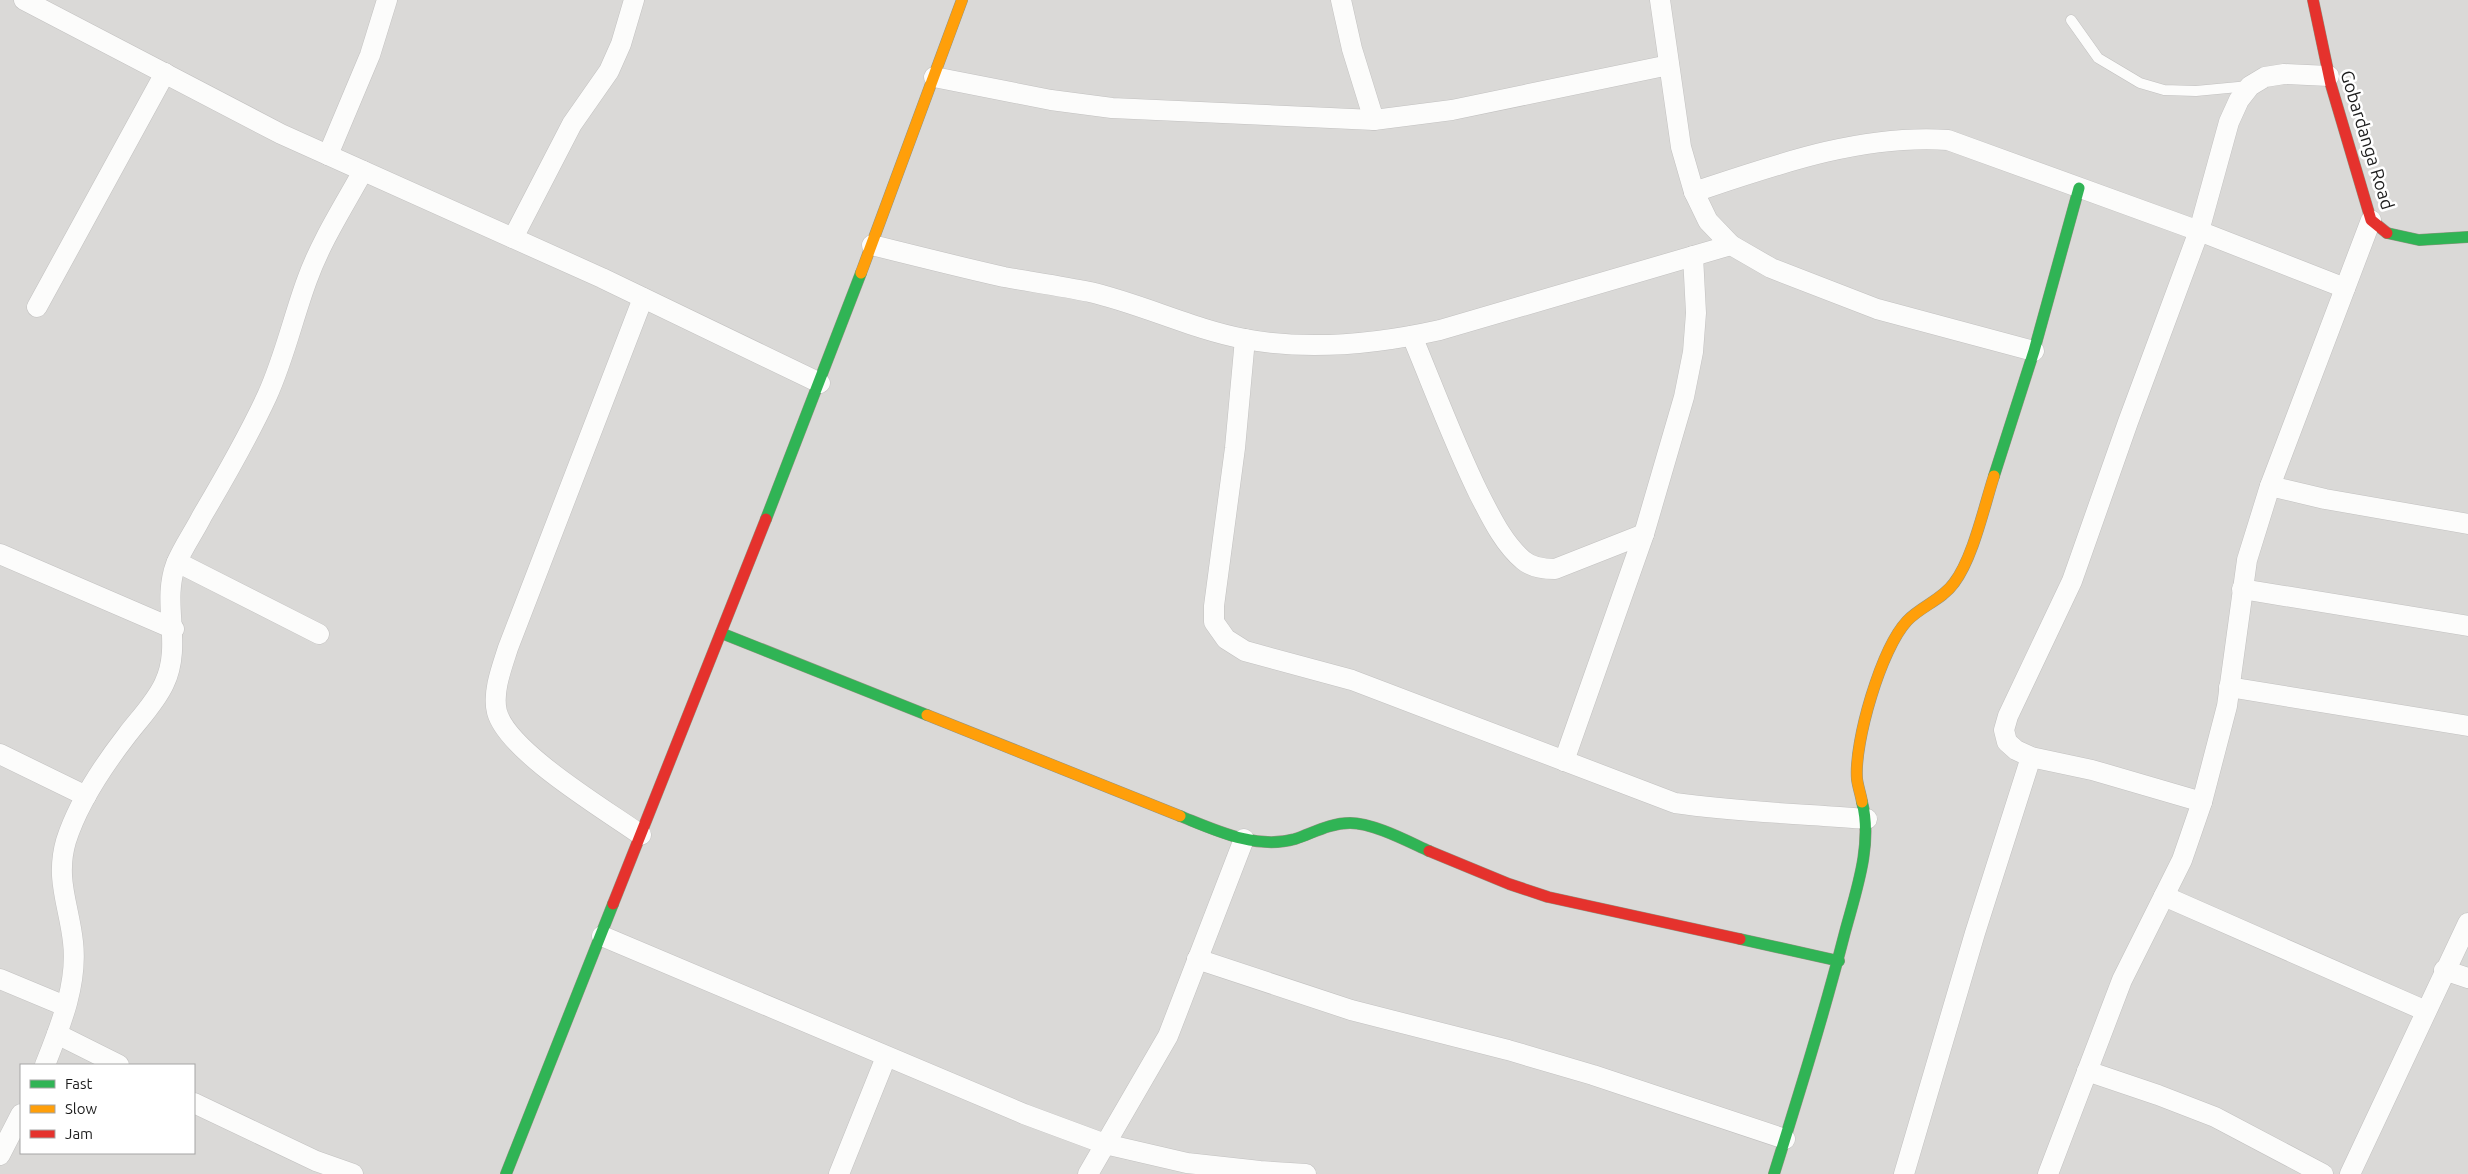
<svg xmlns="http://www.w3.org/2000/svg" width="2468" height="1174" font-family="Ubuntu,sans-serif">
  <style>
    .residential { fill: #dad9d7; fill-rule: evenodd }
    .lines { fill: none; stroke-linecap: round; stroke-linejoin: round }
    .lane-casing { stroke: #c2c1c0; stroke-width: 11 }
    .street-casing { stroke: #c2c1c0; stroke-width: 21 }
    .fast-casing { stroke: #929380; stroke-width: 12 }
    .slow-casing { stroke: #929380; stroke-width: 12 }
    .jam-casing { stroke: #929380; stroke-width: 12 }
    .lane { stroke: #fcfcfb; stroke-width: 10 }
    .street { stroke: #fcfcfb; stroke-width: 20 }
    .fast { stroke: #30b455; stroke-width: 11 }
    .slow { stroke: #ff9f0a; stroke-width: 11 }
    .jam { stroke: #e5322d; stroke-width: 11 }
    .labels { text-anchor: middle; stroke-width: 5; stroke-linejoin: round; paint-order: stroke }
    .street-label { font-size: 18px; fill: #1d1d1d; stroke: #fff }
  </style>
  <rect width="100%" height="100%" fill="#ebe9e6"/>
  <path class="residential" d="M0,0H2468V1174H0ZM21,1065H194V1153H21Z"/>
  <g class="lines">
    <defs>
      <path id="lane" d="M2071,20L2098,58L2140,83L2164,90L2196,91L2249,86"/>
      <g id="street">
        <path d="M24,0L281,134L602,278L820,383"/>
        <path d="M1341,0L1352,49L1374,120"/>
        <path d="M1660,0L1681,147L1694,192L1708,221L1731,245L1771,268L1877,309L2034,351"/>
        <path d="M934,77L1051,100L1112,108L1374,120L1452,110L1669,65"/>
        <path d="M328,155L370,55L387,0"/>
        <path d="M1694,192C1775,165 1861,134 1948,140L2199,231L2345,288"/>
        <path d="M513,238L572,124L609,71L621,44L634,0"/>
        <path d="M872,245C916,256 960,267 1004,277C1032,282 1061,286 1090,292C1142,304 1192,329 1245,339C1309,351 1377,344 1440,330L1731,245"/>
        <path d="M37,307L165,73"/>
        <path d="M1412,336C1434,389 1454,443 1479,494C1491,517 1503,543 1523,560C1532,568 1545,569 1555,569L1644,534"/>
        <path d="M1245,339L1235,448L1214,606V622L1226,639L1245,651L1352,680L1675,803C1738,812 1803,814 1867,819"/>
        <path d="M2270,486L2325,499L2468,524"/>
        <path d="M0,554L174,629"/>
        <path d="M177,562L319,634"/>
        <path d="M2242,589L2468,626"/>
        <path d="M2229,687L2468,726"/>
        <path d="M0,754L86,796"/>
        <path d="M1564,761L1644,534L1684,397L1693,352L1696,313L1693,256"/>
        <path d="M2202,802L2092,770L2031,757L2016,750L2007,742L2004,730L2008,716L2072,581L2128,422L2199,231L2229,122L2239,100L2250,86L2265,77L2284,74L2329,76"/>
        <path d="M641,835C606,810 508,752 497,712C492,692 502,667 508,648L643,298"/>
        <path d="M2164,896L2426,1011"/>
        <path d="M602,936L1024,1114L1105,1144L1187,1163L1260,1171L1306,1174"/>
        <path d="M1197,959L1351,1010L1508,1050L1593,1075L1785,1139"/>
        <path d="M2444,970L2468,978"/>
        <path d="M0,979L65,1006"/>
        <path d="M57,1034L119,1065"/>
        <path d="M45,1065C60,1027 78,984 73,942C69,905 55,879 66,841C78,803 103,766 127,735C140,718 155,703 164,684C183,645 161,603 176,564C183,547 194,532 202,516C225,477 248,437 267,396C284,359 293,318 307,280C321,241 344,206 363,171"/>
        <path d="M2087,1071L2158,1095L2215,1117L2323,1174"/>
        <path d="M194,1103L316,1161L353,1174"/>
        <path d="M0,1155L21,1114"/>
        <path d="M839,1174L886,1057"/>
        <path d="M1088,1174L1168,1036L1244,839"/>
        <path d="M1904,1174L1975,933L2031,757"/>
        <path d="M2048,1174L2122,980L2182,860L2202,802L2227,706L2247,560L2270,486L2371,220"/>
        <path d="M2350,1174L2468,923"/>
      </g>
      <g id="fast">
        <path d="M2387,233L2419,240L2468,237"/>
        <path d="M1994,476L2034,351L2079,188"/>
        <path d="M766,519L861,273"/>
        <path d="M721,633L927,715"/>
        <path d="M1180,816C1215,830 1256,850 1295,839C1313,833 1330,823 1350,823C1373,823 1407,841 1429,851"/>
        <path d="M1740,939L1839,961"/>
        <path d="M506,1174L613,904"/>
        <path d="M1774,1174C1799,1094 1824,1014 1845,932C1856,891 1873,844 1862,802"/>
      </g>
      <g id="slow">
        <path d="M861,273L962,0"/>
        <path d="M927,715L1180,816"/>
        <path d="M1862,802C1861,795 1858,787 1857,779C1854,742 1881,649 1907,621C1921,606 1942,600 1954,583C1973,558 1984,507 1994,476"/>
      </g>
      <g id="jam">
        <path d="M2313,0L2331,85L2371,220L2387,233"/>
        <path d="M1429,851L1509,884L1548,897L1740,939"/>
        <path d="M613,904L766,519"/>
      </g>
    </defs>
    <use href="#lane" class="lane-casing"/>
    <use href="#street" class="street-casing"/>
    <use href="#fast" class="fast-casing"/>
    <use href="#slow" class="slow-casing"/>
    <use href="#jam" class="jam-casing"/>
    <use href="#lane" class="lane"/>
    <use href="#street" class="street"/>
    <use href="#fast" class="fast"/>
    <use href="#slow" class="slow"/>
    <use href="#jam" class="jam"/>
  </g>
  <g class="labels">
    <g class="street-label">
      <text transform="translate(2367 140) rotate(73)" y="6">Gobardanga Road</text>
    </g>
  </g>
  <rect x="20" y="1064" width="175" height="90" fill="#ffffff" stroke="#a5a5a5"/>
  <rect x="30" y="1080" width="25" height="8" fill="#30b455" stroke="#a5a5a5"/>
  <text x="65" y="1089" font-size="15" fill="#1d1d1d">Fast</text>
  <rect x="30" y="1105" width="25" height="8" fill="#ff9f0a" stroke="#a5a5a5"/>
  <text x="65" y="1114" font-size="15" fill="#1d1d1d">Slow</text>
  <rect x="30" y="1130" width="25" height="8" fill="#e5322d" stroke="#a5a5a5"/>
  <text x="65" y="1139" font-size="15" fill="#1d1d1d">Jam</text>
</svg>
